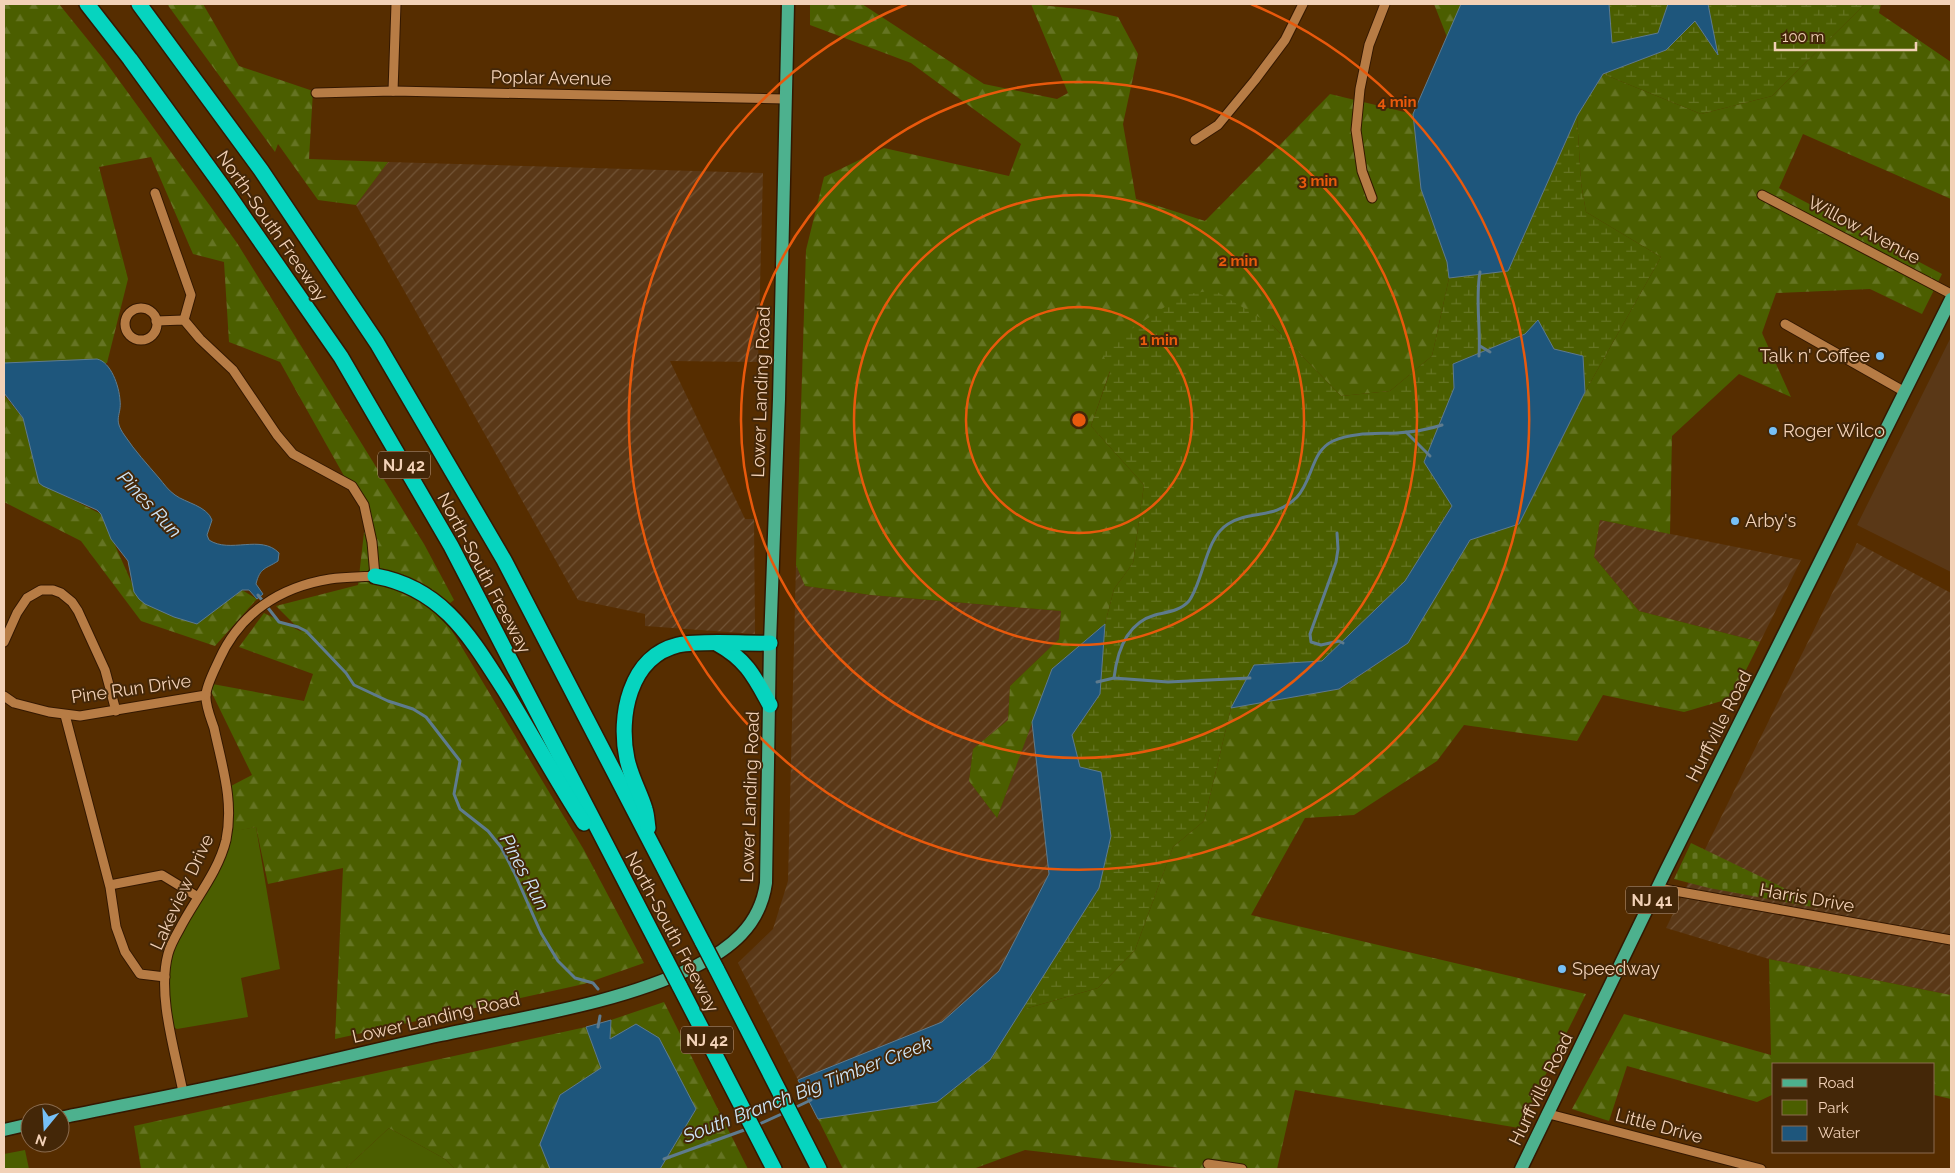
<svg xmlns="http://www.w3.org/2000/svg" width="1955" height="1173" font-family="Raleway,sans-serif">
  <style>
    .built { fill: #5a3817 }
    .industrial { fill: url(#industrial-furrows) }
    .green { fill: #4b5e00 }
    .forest { fill: url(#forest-firs) }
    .wetland { fill: url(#wetland-marsh) }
    .cemetery { fill: url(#cemetery-stones) }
    .water { fill: #1e567c; stroke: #5e7b8e }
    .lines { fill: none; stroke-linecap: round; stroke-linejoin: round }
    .stream { stroke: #5e7b8e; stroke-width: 3 }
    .minor-casing { stroke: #341800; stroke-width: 11 }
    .major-casing { stroke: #341800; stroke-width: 15 }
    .highway-casing { stroke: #341800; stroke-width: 18 }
    .minor { stroke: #b77c45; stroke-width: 9 }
    .major { stroke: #4db18e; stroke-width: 12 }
    .highway { stroke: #06d4bf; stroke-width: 15 }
    .highway-bridge-casing { stroke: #341800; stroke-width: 18; stroke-linecap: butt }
    .highway-bridge { stroke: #06d4bf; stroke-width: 15 }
    .ring { fill: none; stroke: #e8590c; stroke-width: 2.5 }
    .poi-dot { fill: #76c0f7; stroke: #442708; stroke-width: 2 }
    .labels { text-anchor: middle; stroke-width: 4; stroke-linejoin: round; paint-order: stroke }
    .shield { fill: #442708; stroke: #be9e82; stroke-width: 1 }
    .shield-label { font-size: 16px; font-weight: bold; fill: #f2d1b7 }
    .street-label { font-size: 18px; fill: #f2d1b7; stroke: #442708 }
    .poi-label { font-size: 18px; fill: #f2d1b7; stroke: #442708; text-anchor: start }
    .water-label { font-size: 19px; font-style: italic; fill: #cee5f7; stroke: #442708 }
    .centre { fill: #e8590c; stroke: #442708; stroke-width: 2.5 }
    .ring-label { font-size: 15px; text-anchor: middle; font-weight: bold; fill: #e8590c; stroke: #442708; stroke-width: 4; stroke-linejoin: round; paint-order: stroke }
  </style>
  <defs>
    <pattern id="industrial-furrows" width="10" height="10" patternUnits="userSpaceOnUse" patternTransform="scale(1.25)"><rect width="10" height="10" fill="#5a3817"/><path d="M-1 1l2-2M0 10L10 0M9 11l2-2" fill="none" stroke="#725436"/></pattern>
    <pattern id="forest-firs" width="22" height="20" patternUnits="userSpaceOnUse" patternTransform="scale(1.25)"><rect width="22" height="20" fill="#4b5e00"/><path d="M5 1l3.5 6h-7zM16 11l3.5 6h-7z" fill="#657423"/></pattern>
    <pattern id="wetland-marsh" width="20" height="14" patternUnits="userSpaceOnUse" patternTransform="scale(1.25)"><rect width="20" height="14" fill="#4b5e00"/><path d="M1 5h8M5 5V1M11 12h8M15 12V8" fill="none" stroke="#657423"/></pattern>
    <pattern id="cemetery-stones" width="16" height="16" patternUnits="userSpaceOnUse" patternTransform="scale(1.25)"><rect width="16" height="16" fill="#4b5e00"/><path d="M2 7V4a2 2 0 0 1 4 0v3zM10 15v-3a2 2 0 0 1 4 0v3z" fill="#657423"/></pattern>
  </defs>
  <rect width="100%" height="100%" fill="#562d00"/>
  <path class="built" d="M1951,337V572L1857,525Z"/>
  <g class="industrial">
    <path d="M388,162L763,173L758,362L670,361L745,519H754L755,634L645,626V614L578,600L356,205Z"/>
    <path d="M1600,520L1801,560L1760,642L1639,611L1594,557Z"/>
    <path d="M1857,543L1951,593V995L1769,959L1666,928Z"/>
    <path d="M796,565L805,586L871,595L1061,611L1059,639L1010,686L1008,720L973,749L969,781L997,818L1032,722L1049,874L999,971L943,1022L798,1080L738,963L773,929L788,881Z"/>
  </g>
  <g class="green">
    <path d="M256,827L280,969L241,978L248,1017L177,1029L170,1025L168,954L208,880L227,832Z"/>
    <path d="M389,1128L445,1159L455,1169H345Z"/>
    <path d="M25,1150L29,1169H4V1154Z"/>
  </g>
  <g class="forest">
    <path d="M4,4H59L105,61L237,243L424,544L454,600L440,611L584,850L644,963L584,984L335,1039L343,868L268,884L256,827L226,833L229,787L252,775L207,683L304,701L313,674L239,647L264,613L302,632L276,606L358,585L366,515L280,362L229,342L224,262L193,254L151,157L99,167L128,279L107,363L4,371Z"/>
    <path d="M167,4H203L239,66L313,91L309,159L388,162L356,205L318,200L278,144L275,152Z"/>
    <path d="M810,4H862L984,84L1057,99L1068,93L1031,4L1088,10L1118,17L1138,54L1123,124L1136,199L1205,221L1330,94L1413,114L1421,189L1447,262L1449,278L1432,356L1390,391L1341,396L1272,325L1110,371L1091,426L1144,485L1133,563L1114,589L1105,624L1052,669L997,818L969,781L973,749L1008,720L1010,686L1059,639L1061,611L871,595L805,586L796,565L806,250L824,177L884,148L1009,176L1021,144L911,63L810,25Z"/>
    <path d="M1434,4H1461L1447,37Z"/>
    <path d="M1865,4H1881L1879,13L1951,62V199L1803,134L1779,188L1942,274L1922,314L1870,289L1776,293L1762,333L1791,397L1739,374L1672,436L1670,534L1600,520L1594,557L1639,611L1760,642L1732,698L1684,712L1603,695L1577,741L1464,725L1437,761L1354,815L1305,818L1251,915L1586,994L1519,1128L1295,1090L1277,1169H1189L1025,1150L973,1169H843L818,1119L937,1102L990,1060L1021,1010L1098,988L1135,950L1173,847L1204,821L1231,708L1340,689L1408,643L1470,540L1519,524L1585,392L1661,257L1586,212L1581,183L1577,116L1603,74L1701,114L1772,96Z"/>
    <path d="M4,395L23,418L39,483L101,514L139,599L195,624L242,590L257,599L215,646L141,621L81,541L4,502Z"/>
    <path d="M1769,959L1951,995V1099L1934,1095V1064H1774V1094L1757,1102L1627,1066L1609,1121L1572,1109L1624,1014L1771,1055Z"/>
    <path d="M664,1002L748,1169H660L696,1109L610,1039L611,1020Z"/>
    <path d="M586,1027L601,1068L560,1095L550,1169H455L445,1159L389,1128L345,1169H141L134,1126Z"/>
  </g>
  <g class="wetland">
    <path d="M1609,4H1668L1659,33L1611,43Z"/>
    <path d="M1708,4H1865L1772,96L1701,114L1603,74L1666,50L1695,21L1717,54Z"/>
    <path d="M1577,116L1581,183L1586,212L1661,257L1585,392L1583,356L1554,349L1525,334L1453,364L1454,388L1424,462L1452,505L1405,581L1322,661L1254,665L1231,708L1204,821L1173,847L1135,950L1098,988L1021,1010L1099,888L1080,768L1072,735L1100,694L1105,624L1114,589L1133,563L1144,485L1091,426L1110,372L1101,349L1183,295L1214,290L1272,325L1341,396L1390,391L1432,356L1449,278L1508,271Z"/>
  </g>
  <path class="cemetery" d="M1691,843L1819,905L1818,908L1709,888L1674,879Z"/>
  <g class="water">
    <path d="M1461,4H1609L1612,43L1658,33L1668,4H1708L1718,55L1695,21L1666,50L1603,74L1577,116L1508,271L1449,278L1447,262L1421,189L1413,114Z"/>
    <path d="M1538,320L1554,349L1583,356L1585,392L1519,524L1470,540L1408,643L1339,689L1231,708L1254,665L1322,661L1405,581L1452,506L1424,462L1454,388L1453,364L1525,334Z"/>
    <path d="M97,359C111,362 119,386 120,400C122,416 112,418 125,436C135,451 147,464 159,478C164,484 168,490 175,495C186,503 207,506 212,520L207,535L209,540C230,554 261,534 279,553L278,561C266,569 260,567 256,584L263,594L257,599L249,590H242L197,624L174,617L145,604L139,599L134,592L128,561L111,539L101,514L97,510L43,486L39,483L23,418L4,393V363Z"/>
    <path d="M1105,624L1100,694L1072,735L1080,767L1101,772L1111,836L1099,888L990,1060L937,1102L818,1119L798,1080L942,1022L999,971L1049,874L1032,722L1052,669Z"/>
    <path d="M611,1020L610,1039L636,1024L659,1038L696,1109L660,1169H550L540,1144L560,1095L601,1068L586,1027Z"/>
  </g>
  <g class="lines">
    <g class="stream">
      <path d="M1480,346L1490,352"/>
      <path d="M1479,356C1481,328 1475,300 1480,272"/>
      <path d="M1406,432L1430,456"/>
      <path d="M1337,533L1338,549L1336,562L1310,634L1311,642L1321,645L1339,641L1343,643"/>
      <path d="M258,595L279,622L298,627L306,631L346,673L354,685L388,701L413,709L426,717L460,761L454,794L460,809L488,831L501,847L514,872L541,933L558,961L575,978L593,983L598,989"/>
      <path d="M1114,678C1117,652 1127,623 1155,615C1167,612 1180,611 1189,601C1204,580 1205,538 1228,524C1250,510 1274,520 1297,497C1313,480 1311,451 1333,441C1353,432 1376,434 1397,433C1413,432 1427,430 1442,425"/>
      <path d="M1097,682L1114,678L1168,682L1250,678"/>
      <path d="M598,1027L600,1016"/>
      <path d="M794,1108L811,1100"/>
      <path d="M755,1126L786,1112"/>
      <path d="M664,1159L747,1129"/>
    </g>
    <defs>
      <g id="minor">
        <path d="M393,91L396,4"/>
        <path d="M316,93L393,91L785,99"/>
        <path d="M1195,140L1218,125L1255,80L1285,40L1303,4"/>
        <path d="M155,193L191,295L184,320"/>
        <path d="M1762,195L1951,294"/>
        <path d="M1372,198L1362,171L1356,130L1360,89L1369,45L1385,4"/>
        <circle cx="141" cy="324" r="16"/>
        <path d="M156,321L184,320L200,339L233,370L277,435L293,454L352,486L364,505L372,542L375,576C360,577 345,577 330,579C280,587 240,613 219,660C215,669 206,686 206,695C205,705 211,719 214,728C222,766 234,801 226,840C218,873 194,900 179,930C175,937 170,946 168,954C157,995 175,1051 183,1092"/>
        <path d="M1785,324L1905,392"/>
        <path d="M4,642L17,613L27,598L41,590H53L61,593L72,602L78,611L105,670L116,711"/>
        <path d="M4,696L14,703L49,712L80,716L206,695"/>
        <path d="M65,715L110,887L116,927L125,952L140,974L165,977"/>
        <path d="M110,885L162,875L198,897"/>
        <path d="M1658,888L1951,940"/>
        <path d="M1549,1114L1761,1169"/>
        <path d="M1208,1164L1242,1169"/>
      </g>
      <g id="major">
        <path d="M60,1118C123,1105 186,1093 249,1079C313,1065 377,1049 441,1035C523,1017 618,1004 694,967C730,949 760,926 766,883L770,643L779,399L788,4"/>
        <path d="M4,1130L30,1124"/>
        <path d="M1521,1169L1666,870L1951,299"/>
      </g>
      <g id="highway">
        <path d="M87,4L130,59L225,190L341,357L451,546L666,960"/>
        <path d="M139,4L261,170L377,343L504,560L703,943"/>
        <path d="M375,576C443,588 471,638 505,691C532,735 556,780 584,823"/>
        <path d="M718,644C747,660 755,678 770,705"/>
        <path d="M648,828C647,822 647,815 645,809C640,792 631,778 627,759C618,717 629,657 678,645C702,640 744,644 770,643"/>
        <path d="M716,968L819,1169"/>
        <path d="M679,985L774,1169"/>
      </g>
    </defs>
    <use href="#minor" class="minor-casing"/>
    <use href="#major" class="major-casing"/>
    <use href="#highway" class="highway-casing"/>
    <use href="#minor" class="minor"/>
    <use href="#major" class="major"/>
    <use href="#highway" class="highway"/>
    <defs>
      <g id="highway-bridge">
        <path d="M703,943L716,968"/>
        <path d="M666,960L679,985"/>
      </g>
    </defs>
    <use href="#highway-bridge" class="highway-bridge-casing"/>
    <use href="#highway-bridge" class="highway-bridge"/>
  </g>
  <g class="ring">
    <circle cx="1079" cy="420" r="113"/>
    <circle cx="1079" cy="420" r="225"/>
    <circle cx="1079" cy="420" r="338"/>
    <path d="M1251 4A450 450 0 1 1 907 4"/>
  </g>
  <g class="poi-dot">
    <circle cx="1880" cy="356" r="5"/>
    <circle cx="1773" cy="431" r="5"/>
    <circle cx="1735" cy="521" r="5"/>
    <circle cx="1562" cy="969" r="5"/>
  </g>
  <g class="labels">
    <g class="shield">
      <rect x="378" y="451.5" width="52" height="27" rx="4"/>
      <rect x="1626" y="886.5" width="52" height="27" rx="4"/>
      <rect x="681" y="1026.5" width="52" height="27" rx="4"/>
    </g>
    <g class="shield-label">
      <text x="404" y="471">NJ 42</text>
      <text x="1652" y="906">NJ 41</text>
      <text x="707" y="1046">NJ 42</text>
    </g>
    <g class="street-label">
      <text transform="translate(551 78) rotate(1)" y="6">Poplar Avenue</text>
      <text transform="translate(272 226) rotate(55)" y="6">North-South Freeway</text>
      <text transform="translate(1864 230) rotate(28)" y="6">Willow Avenue</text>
      <text transform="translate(761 392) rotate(-88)" y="6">Lower Landing Road</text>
      <text transform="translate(484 573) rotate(62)" y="6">North-South Freeway</text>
      <text transform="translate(131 689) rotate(-8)" y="6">Pine Run Drive</text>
      <text transform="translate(1719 726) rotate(-63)" y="6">Hurffville Road</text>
      <text transform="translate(750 797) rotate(-88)" y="6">Lower Landing Road</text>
      <text transform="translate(182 892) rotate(-65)" y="6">Lakeview Drive</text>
      <text transform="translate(1807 898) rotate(10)" y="6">Harris Drive</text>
      <text transform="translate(672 932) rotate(62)" y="6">North-South Freeway</text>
      <text transform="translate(436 1018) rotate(-13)" y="6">Lower Landing Road</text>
      <text transform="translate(1541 1089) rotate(-64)" y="6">Hurffville Road</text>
      <text transform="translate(1659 1126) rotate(15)" y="6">Little Drive</text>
    </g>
    <g class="poi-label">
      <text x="1870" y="362" text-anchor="end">Talk n' Coffee</text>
      <text x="1783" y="437">Roger Wilco</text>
      <text x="1745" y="527">Arby's</text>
      <text x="1572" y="975">Speedway</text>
    </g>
    <g class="water-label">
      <text transform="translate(150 504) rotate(47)" y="7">Pines Run</text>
      <text transform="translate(525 872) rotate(62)" y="7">Pines Run</text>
      <text transform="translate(807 1089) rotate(-21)" y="7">South Branch Big Timber Creek</text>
    </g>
  </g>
  <circle cx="1079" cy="420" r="8" class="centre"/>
  <g class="ring-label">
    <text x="1397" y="107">4 min</text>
    <text x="1318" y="186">3 min</text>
    <text x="1238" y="266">2 min</text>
    <text x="1159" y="345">1 min</text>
  </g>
  <rect width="1955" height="1173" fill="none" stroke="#f2d1b7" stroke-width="10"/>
  <rect x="1772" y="1063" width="162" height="90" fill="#442708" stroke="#8a6b4e"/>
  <rect x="1782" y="1079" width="25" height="8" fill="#4db18e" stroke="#8a6b4e"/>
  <text x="1818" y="1088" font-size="15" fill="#f2d1b7">Road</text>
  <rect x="1782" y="1100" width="25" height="15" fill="#4b5e00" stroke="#8a6b4e"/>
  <text x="1818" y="1113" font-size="15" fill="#f2d1b7">Park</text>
  <rect x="1782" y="1126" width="25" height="15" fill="#1e567c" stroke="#8a6b4e"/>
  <text x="1818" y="1138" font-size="15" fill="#f2d1b7">Water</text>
  <g transform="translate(45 1128) rotate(198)"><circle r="24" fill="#442708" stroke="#8a6b4e"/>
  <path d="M0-4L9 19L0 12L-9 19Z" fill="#76c0f7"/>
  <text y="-8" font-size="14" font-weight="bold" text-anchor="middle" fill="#f2d1b7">N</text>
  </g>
  <path d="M1775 42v8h141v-8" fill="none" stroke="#f2d1b7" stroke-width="2.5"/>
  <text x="1782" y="42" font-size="15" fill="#f2d1b7" stroke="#442708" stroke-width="4" paint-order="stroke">100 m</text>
</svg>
